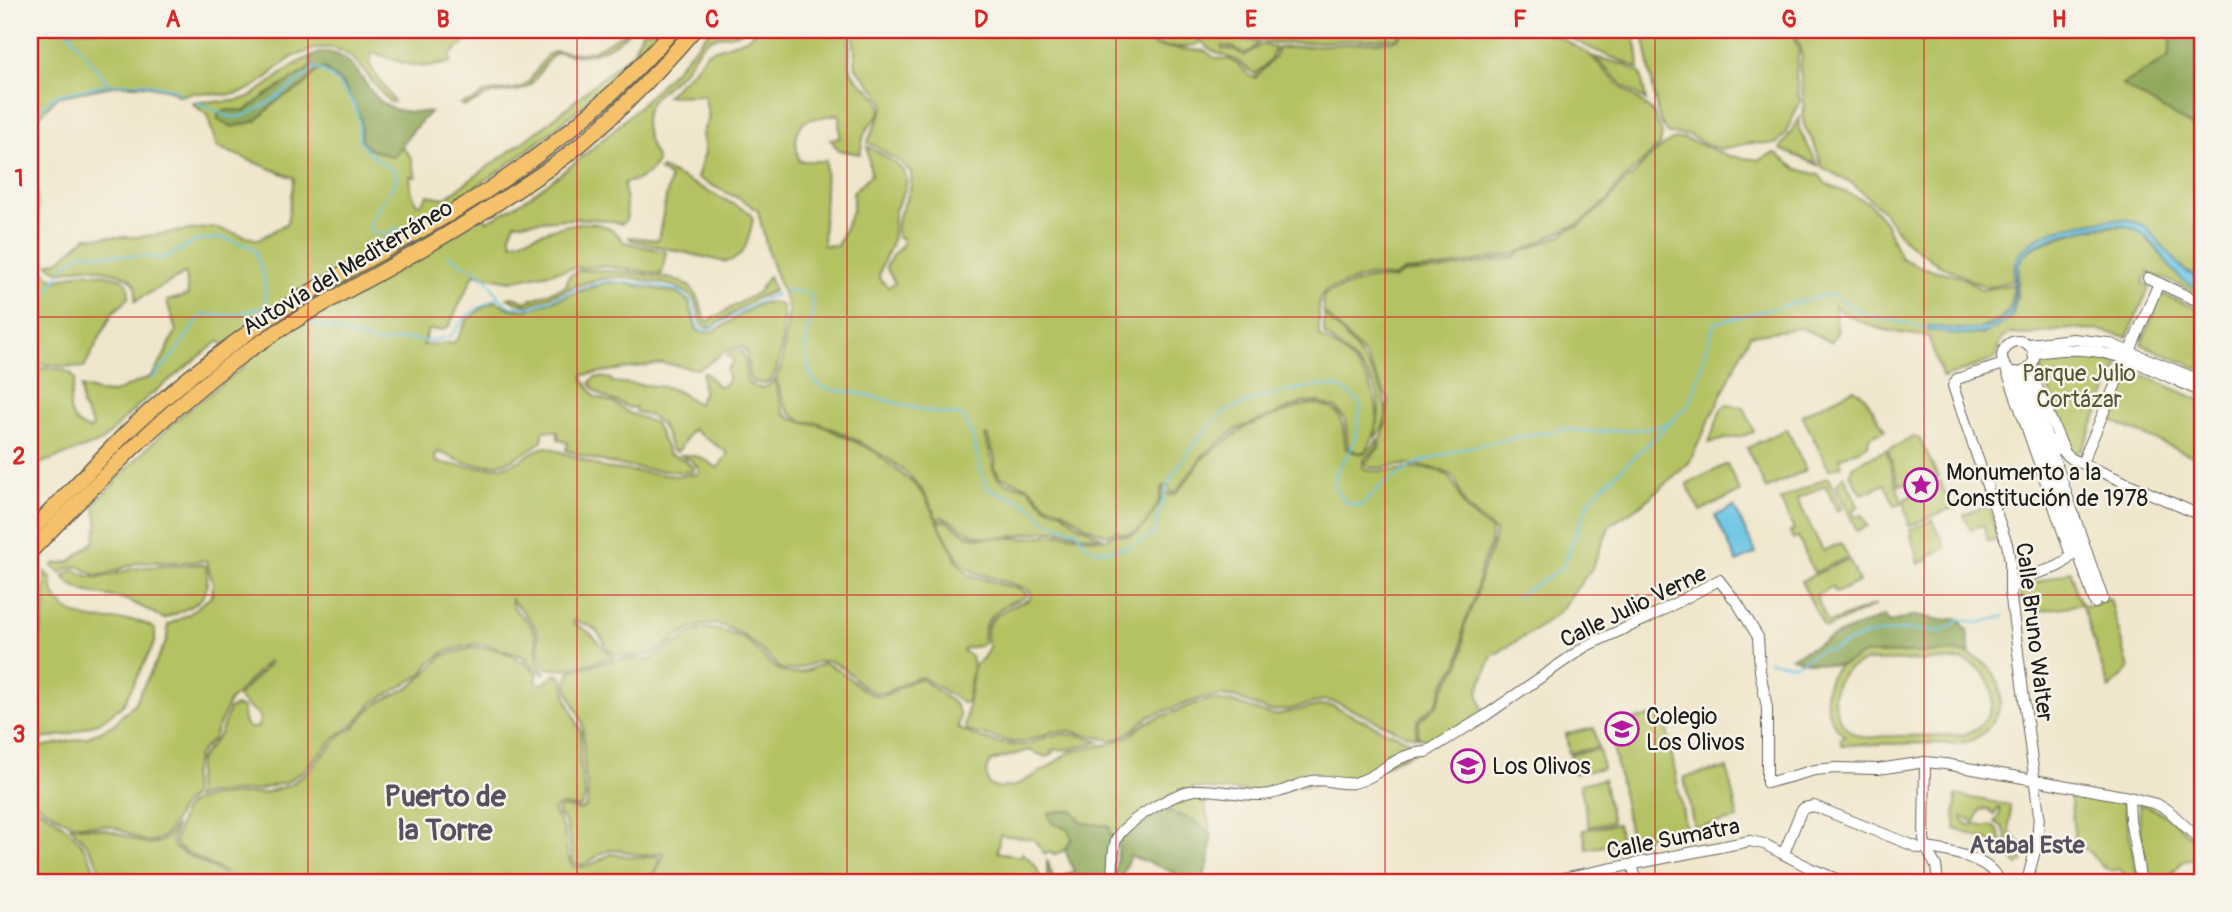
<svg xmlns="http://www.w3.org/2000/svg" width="2232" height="912" font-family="Pangolin,sans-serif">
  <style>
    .green { fill: #b5c264; stroke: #686f40; stroke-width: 2; fill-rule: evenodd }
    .forest { fill: #90a85a; stroke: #56623b; stroke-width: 2 }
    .water { fill: #67c4e5; stroke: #427080; stroke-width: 2 }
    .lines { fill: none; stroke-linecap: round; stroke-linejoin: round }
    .stream { stroke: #67c4e5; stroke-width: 2 }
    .minor-casing { stroke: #66635a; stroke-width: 12 }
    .highway-casing { stroke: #66635a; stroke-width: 17 }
    .minor { stroke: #fff; stroke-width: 10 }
    .highway { stroke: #f5c16b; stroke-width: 14 }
    .grid { fill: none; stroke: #d62828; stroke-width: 2; stroke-opacity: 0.55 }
    .labels { text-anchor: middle; stroke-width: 5; stroke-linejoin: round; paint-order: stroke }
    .street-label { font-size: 23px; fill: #1c1c1c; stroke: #f7f3e8 }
    .park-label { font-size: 23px; fill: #525635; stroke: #f7f3e8 }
    .poi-label { font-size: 23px; fill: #1c1c1c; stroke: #f7f3e8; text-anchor: start }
    .neighbourhood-label { font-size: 24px; font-weight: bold; fill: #565160; stroke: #f7f3e8 }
    .district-label { font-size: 30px; font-weight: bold; fill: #565160; stroke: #f7f3e8 }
    .neatline { fill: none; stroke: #d62828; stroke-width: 2.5 }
    .grid-label { font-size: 23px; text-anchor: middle; font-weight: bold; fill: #d62828 }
  </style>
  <rect width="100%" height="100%" fill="#f7f3e8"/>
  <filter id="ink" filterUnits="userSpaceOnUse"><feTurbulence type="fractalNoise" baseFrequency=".0143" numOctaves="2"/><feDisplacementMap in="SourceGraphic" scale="14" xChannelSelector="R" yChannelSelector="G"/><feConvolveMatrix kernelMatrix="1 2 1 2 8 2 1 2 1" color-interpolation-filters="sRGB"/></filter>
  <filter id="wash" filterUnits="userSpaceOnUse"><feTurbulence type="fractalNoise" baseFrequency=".00686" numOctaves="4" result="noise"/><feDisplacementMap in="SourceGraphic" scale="28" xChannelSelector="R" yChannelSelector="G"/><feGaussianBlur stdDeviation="1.57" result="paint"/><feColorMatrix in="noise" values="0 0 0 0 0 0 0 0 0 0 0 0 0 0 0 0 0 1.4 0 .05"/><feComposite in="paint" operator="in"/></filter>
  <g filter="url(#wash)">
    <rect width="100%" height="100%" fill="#f0e6cc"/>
    <g class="green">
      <path d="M30,30H468L472,37L450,55L451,62C419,72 402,63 373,52L369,64L394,102H390C363,76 351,34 306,52C299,54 292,56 287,61C270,73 263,84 243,92C221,100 201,87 179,96L170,90L145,85H117L57,97L30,126Z"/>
      <path d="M629,30H630C618,45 593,57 573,55C567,55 562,52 557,53C547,56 538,79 529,86C519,94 504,91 492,94C481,97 474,105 463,106L460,104L473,101L484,93L520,88L528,83L547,55L556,51L582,53L595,50Z"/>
      <path d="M643,30H659C616,81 562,125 509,164C496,174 481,182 468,192L487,221C517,207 542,188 568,168C621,127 667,81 710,30H744C734,38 719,33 708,40C697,48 692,61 684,70C660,96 635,101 649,142C651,149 656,155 657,162L648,174L636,180L624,183L627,218L622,224C589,214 549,221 515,223L510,234L512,243C545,233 598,204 624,242L666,252L662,274L604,266L574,268L510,281L474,274L449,326L442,330H428L423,345L453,343L458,338L467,320L486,305L496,301L511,309L526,310L604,283H623L678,293L689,302L697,331C725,341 754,288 782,306C785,320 782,366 772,378C769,382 767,382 763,384L752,382L749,377L747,352L742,347L725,351L706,365L697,369L663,363L583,375V379L595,397L614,403L629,413L655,423L669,454L685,460L694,469L693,471L686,472C645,471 605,465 566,450L568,443L558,439V431H543L542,441C516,460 497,471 463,462C453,459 445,453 436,452L435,460L439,463C464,466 488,471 512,464C525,460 535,447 548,447L604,468L675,476L698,474L699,469L691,460L680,455C696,453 705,460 718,468L728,453L692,429L679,450L676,452L671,449C664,426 661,417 636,412L635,407L629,408C613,397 601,401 590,383C595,373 604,378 611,379L612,382L666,387L679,392L698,404L703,393L702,373L705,372L716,385C727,388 731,379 726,370L734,361L727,354L741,351C749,361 743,372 748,383C759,391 766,389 774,380L784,413L792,419L808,424H818L866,447L876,453L915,485L925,497L957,561L969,575L1022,590L1027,595C1023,600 1019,599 1012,602C995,610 980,623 984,643L979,646L965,648L963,651L971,656L973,666L967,702L963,703L922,677C905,679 893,692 882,693C862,695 850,667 832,662C812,656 801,676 779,668C758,646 725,612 692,629C664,642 660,660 624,656C602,653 607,639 594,629C589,625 580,623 574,620L573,623L589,632L611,655L615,657C592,660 568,675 544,667C538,656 540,644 537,632C533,620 520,609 511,599C512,612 525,616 531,626C542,641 531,663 546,674L538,671L524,657L484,644H475L446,651L430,663L421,675L371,704L354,724L336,736L306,768L287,782L257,790L210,794L195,798L197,794L196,782L199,760L220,734L229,709L236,706L243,708C243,719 244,732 258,727C264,710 254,714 245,705C243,703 241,699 237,697L270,663L268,661L229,702L213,739L198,755L192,776L193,792L191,798C176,806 176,831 157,840C144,846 128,832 116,828C103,823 87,827 73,824C64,822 41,805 30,800V749L86,738L113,725L135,703L167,640L168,625L191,613L212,595L213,584L207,562L205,560C183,565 160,560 138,563C126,565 112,574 101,575C81,576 86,557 60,573L52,566L54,564L69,562L94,542L98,525L94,504L143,452L183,414L246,365L219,341L143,401L101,442L30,467V368L60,369L71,373L75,380C68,402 64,421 90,430L93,426L82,406L81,387L98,392L113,393L152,376L163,358L176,331L167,301L188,295L186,273L135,301C140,277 125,275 106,271C99,269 91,266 84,267C70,269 59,277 48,264L60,260L86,237H138L213,227L258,240L287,223L294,178L217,147L207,115L192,103C210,99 229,105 246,98C271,87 284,67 310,57L312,65L307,70L265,96L245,111L229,110L255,121L279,99L301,88L316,72L323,68C349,88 361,105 361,139L393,157L402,147L411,157L416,177L410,176L411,190L416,203L421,204L428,195L445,198L546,125L633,52Z"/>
      <path d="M756,30H848C852,44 845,65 855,77C864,88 883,94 880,111C878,120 868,124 865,133C862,139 862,147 860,154L839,150L830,139L840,138L839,114C830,116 813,117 805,122C793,129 796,150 799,161H826L823,245L837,246L853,209V192L871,175L867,146C878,153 895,160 903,171C913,184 899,198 895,211C892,222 895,238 890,248C885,259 880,266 879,278L888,287L895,283L886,267L891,257L903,244L902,238L897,237C893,216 908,203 911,185C912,181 911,177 911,172L900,162L868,142C872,128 882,117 884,103L876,90L856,68L853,30H1134L1155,47L1205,51L1215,58L1230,60L1239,65L1250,76L1255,78L1274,58L1278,48L1392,41L1399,38L1406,30H1538L1559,37L1589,54L1619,85L1652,111L1662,133L1660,145L1616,187L1609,199L1579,224L1568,228L1515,254L1439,268L1404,271L1394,277L1368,276L1326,290L1319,299V336C1362,361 1395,402 1366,451L1358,453L1348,447L1345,419L1336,408L1319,402L1302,403L1237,429L1203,455L1176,492L1171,493L1168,486H1163C1160,492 1161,497 1158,503C1150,519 1137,542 1116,531L1107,535L1087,527L1064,511L1047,505L1028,486L1000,477L995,468V458L987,435L985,436L992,459L993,469L998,478L1006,483L1028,488L1045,506L1053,510L1062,512L1078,525L1102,537C1087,538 1073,532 1058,531C1031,530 1002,543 975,535C962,532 954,519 941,517L938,521C934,513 931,504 926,496C905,462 855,438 819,423C785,422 785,407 776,378L782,365L789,309L769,256L758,211L746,202L697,178L705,152L702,134L709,117L704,95L666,96L696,67L707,52L746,39Z"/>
      <path d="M1139,30H1185L1193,34L1200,43C1191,48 1163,49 1153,43C1148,40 1143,34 1139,30Z"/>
      <path d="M1194,30H1404L1397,38L1275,44L1221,31L1202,33Z"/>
      <path d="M1578,30H1629C1638,39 1638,56 1639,69C1617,57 1595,53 1571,38Z"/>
      <path d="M1637,30H1789L1799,49L1796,75L1800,102L1785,134L1776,144L1750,143L1721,149L1706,145L1689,135L1668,134L1660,121L1657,110L1644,38L1641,32Z"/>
      <path d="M1792,30H2173L2168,58L2123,85L2190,125L2202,129V279L2185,271L2145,226L2114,219L2032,241L2019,254L2014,280L1990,287L1983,286L1936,263L1904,240L1883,211L1853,184L1822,167L1814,143L1805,128L1802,116L1804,104L1800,68L1802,58L1800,46Z"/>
      <path d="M1197,34H1221L1259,43L1249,52L1244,53L1235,48L1222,46V49L1235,50L1244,56L1263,44L1275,48L1270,61L1255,74C1247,70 1243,63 1235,60C1216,51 1209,54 1197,34Z"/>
      <path d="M1595,57L1625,65L1641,74L1646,101L1623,85Z"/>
      <path d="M1799,119V129L1818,165L1780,149Z"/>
      <path d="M1684,138L1729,156L1759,160L1769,155L1775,153L1797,169L1819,175L1826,184L1868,202L1885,222L1901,258C1910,262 1919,267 1928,269C1948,274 1964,275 1981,290L2014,284L2009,311C1979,337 1965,330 1928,326L1927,330L1982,335L2013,315L2017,296L2019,262L2026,253L2039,245L2083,229L2126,226L2142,233L2186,283L2202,288V295L2148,272L2143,283L2150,286L2127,337L2098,330L2070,329L2028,335L2011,334L2004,337L1999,344L1995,359L1943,378L1928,336C1895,334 1860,327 1834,306L1838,331L1831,342L1801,328L1750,335L1689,463L1640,506L1610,525L1592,568L1559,612L1535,630L1492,656L1478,691L1483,713L1434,743L1418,737L1419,721L1437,706L1444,688L1459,666L1463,651L1464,627L1476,597L1483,568L1493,546L1495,532C1488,524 1477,518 1470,510C1461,501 1460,491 1456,481C1450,468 1418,465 1405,465C1391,465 1380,471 1366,466L1365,463L1379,448L1385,427L1389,401L1365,355L1324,313L1322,302L1323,296L1329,292L1369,279H1394L1403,273L1440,270L1515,257L1521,252L1562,235L1569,229L1579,226L1609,201L1620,186L1634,175L1646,161L1662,147L1672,140Z"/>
      <path d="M662,168L749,212L753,219C749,236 747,259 725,262L631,240L629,237L658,240L670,178L659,170Z"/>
      <path d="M36,175L40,259L42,267L49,277L57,280L82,272L102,274L123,279L128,285L129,296L124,303L113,312L84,368L30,363V176Z"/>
      <path d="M580,270C601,270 670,274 686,284C689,286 696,293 697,296C702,304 701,313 707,322L758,292L769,276L774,291L755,299L712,327H704C697,319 701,306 693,298C683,288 667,283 653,282C642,280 631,277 621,277C590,277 560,293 532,304C523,306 516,304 508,298L515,297L525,302L566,286L569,276Z"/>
      <path d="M2162,294L2202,311V370L2141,344Z"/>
      <path d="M1324,314C1347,337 1412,406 1375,437C1376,426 1380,415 1379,404C1378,376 1343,350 1324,334Z"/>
      <path d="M2083,357L2098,358L2119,364L2082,450L2076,452L2070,449L2040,364L2042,360Z"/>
      <path d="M2129,369L2202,401V460L2107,419Z"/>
      <path d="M1854,389L1864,395L1885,430L1869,437L1868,445L1840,458L1842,465L1829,470L1802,415Z"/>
      <path d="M1316,404C1348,410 1341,424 1346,449C1365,458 1368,453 1379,437L1377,447L1363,461V468C1381,478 1419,461 1443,473C1456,479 1458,498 1466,509C1473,517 1483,524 1491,531V544L1481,566L1475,596L1463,627L1461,651L1457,665L1444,684L1436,704L1417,720L1416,737L1404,734L1340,704L1325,700L1286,710L1269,711L1236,698L1221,696L1202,698L1148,717L1133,730L1119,738L1110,740L1069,731L1052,732L1023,742H1011L967,731L965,726L974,666L984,657L989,647C976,620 1008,606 1029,600L1031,596L1030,592L1025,588L973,572L959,560L940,527V522L943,520L948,522L967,535L979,538H1024L1059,534L1105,540L1115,534C1134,540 1142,531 1151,516C1157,506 1162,503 1162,491L1164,489L1170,496L1177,493L1204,457L1247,426L1301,406Z"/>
      <path d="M1726,405L1744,407L1754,432C1739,438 1724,438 1709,443L1721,409Z"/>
      <path d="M1787,429L1806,470L1766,489L1747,448Z"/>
      <path d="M1914,437L1920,439L1938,477L1926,481L1918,480L1915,484L1910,486L1908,483L1899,485L1888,450Z"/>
      <path d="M1886,450L1902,503L1895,506L1885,484L1862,494L1850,474L1852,466Z"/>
      <path d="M1727,464L1740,492L1700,511L1687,484Z"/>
      <path d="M1844,475L1858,506L1852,511L1855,516L1862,515L1868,526L1857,531L1836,486Z"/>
      <path d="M1828,477L1842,508L1837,511L1825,485L1797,499L1823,551L1841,543L1848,557L1814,573L1798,537L1793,539L1790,532L1794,530L1780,500Z"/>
      <path d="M1940,481L1952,508L1909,526L1904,499L1912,496L1911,492L1924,490L1928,486Z"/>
      <path d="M1988,505L1998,539L1988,541L1983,525L1970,529L1964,515Z"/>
      <path d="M1933,520L1946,548L1929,556V559L1918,564L1910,530Z"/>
      <path d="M1849,559L1859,582L1836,593L1832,587L1816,596L1828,623L1876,605L1827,628L1824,627L1801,581Z"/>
      <path d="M200,564L206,566C213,603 193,605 164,619C150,611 138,604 124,599C102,593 77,596 63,576L73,570C81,571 85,577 94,577C106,579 124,570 138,568C159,565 180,566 200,564Z"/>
      <path d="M2071,571L2076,593L2082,604L2089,606L2110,599L2129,669L2109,689L2082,604L2032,612L2030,601L2022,603L2020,591L2023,587Z"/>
      <path d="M45,572L51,578C52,611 83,621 112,620C121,620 131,619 140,622C145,623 150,626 155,629V642L123,705L100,722L69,734L30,741V653C47,630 45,600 45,572Z"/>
      <path d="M705,628C718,630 732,632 743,638C762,651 772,677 798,673C806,672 816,666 824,663C846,669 862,697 881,696C896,694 906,679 922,679L956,705L960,716L958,727C971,738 1006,746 1023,745C1032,744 1040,738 1049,736C1065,732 1084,735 1099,742L1069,749L1053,750L1052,755L1046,757L1029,750L992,761C984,768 986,777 989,785L998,788L1015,786L1046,769L1069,752L1108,744L1129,736L1147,722L1197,703L1210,700L1233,702L1264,713L1275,715L1322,705L1333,706L1379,728L1417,744L1421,749L1352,780L1252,792L1193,788L1170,796L1113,844L1109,826L1082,823L1073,811L1048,813L1052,823L1069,830L1072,839L1065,850L1053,855L1051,852L1045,854L1033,839L1000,835L997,852L1020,857L1022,853C1033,862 1039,867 1041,882H652L664,854L662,852C655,854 648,857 640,855C630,853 618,848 607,851C594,854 588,870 573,863L568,831L565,822L558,814V810L563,807L581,810L586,807C590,792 585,777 584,762C583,750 585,736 582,723C578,706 560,690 570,671L600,663L622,659L649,660L692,633Z"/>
      <path d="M475,647C500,647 521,658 538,674L536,680L539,684H543L556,674L561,677L564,682L566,698L581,732L580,760L585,797L582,805L579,807L561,805L553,810L564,830L568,857L572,866C588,871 597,860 611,854L641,858L658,856L660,859L649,882H236L230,875L177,847L175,841L183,812L187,806L193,802L214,796L264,793L290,785L310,769L341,735L355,727L367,711L380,702L413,685L444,655Z"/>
      <path d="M1957,652C1975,655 1991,664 1998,682C2007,707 1991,735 1966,742C1954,745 1940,743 1928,743C1899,744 1870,744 1841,745V738L1845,736C1824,719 1818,684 1840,665C1848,659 1857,656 1866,654ZM1963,660C2002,675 2003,720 1963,735C1937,735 1911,736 1886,736C1877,737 1867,739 1859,736C1850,733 1843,725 1839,718C1826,690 1839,667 1869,661Z"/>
      <path d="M1664,714L1686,829L1631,840L1609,724Z"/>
      <path d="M1594,728L1598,747L1569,753L1566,734Z"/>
      <path d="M1599,749L1603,768L1574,774L1570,755Z"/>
      <path d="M1727,768L1738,819L1694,828L1684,777Z"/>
      <path d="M1603,779L1612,822L1589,827L1580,784Z"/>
      <path d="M2070,792L2124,803L2138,882H2131L2120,869L2110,871C2095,864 2093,850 2075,842Z"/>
      <path d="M1190,793L1203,794L1211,834L1194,821L1159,807Z"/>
      <path d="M1956,795L2010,805V833L2028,850L2025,851L2007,840L2003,827L1995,822L1999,816L2000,808H1998L1994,815L1988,809L1980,810L1975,822L1962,817V820L1969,825L1978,824L1984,827L1991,825L1998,830L2003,844L2016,850L2024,860L2018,865C1996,838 1985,840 1955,829Z"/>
      <path d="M30,804C64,821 90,844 98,882H47L30,876Z"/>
      <path d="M2139,804C2168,812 2183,828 2202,849V855L2183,861L2165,882H2150L2140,831Z"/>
      <path d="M1618,824L1621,843L1587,849L1583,830Z"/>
      <path d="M176,825L172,840L174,848L222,873L232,882H102C100,858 86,843 70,826C84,828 100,827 114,832C141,840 156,857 176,825Z"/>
    </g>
    <g class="forest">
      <path d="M2173,30H2202V129L2190,125L2122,85L2168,58Z"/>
      <path d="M322,52C354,52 360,81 378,99C391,113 412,112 430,112L414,129L393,157L367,148L361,139V119L344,85L324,68L316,72L301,88L279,99L256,121L233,127L218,120V113L229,110L245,111L265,96L307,70L312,65L310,57Z"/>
      <path d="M1915,615L1941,620L1959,619L1967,631L1970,654L1957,652L1866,654C1857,656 1847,664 1839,665C1832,666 1798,661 1792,657L1832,637L1884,616L1888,623Z"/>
      <path d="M1159,807L1194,821L1211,834L1210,857L1202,882H1191L1164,868L1130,856L1120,882H1114L1119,842L1126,829Z"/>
      <path d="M1062,811H1073L1082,823L1109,826L1113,844L1109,882H1047V860L1054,880L1074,871L1065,850L1072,839L1069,830L1052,823L1048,813Z"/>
    </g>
    <g class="water">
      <path d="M2114,219L2130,220L2145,226L2185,271L2202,279V288C2198,287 2191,286 2187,283C2164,269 2155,231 2125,226C2101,222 2027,237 2019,263C2014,278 2018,296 2013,311C2012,317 2008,319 2003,323C1982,341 1953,335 1927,330L1928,326C1961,330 2012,339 2014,291C2014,279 2012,263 2019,254C2040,226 2083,224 2114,219Z"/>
      <path d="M1734,507L1756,553L1737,562L1715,516Z"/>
    </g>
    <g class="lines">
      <g class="stream">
        <path d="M67,30L108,84"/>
        <path d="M197,102C208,106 221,115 232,117C250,121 300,81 315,68C334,73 355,101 359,120C360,127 357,134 360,141C367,154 385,164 396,173V181L371,219L370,230C380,237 387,236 397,228L400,229"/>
        <path d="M30,120L54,96L108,84L143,83L173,89L181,94"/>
        <path d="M448,255L485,276L498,296"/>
        <path d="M784,290L809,293C819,312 805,326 806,345C806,356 808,379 819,385C831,392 848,391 861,394C896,401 925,415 962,415C976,437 977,465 988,489L1022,501L1034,509L1045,521L1078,532C1080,535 1081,539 1083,542C1097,561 1137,544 1153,535C1158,519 1161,503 1167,488C1175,467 1208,423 1227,411C1244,401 1284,391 1304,388C1330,384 1345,383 1361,406C1358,420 1357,439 1350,451C1339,469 1337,463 1334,486L1346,503L1361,506L1382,485L1418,463L1460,449L1562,429L1596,432L1647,429L1670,423L1691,402L1714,323L1832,294L1866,315L1927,328"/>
        <path d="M30,295L51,289L65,264L82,253L164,258L198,240L223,238L254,248L264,278L266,307L273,310"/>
        <path d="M308,322L379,344L404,339L429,341L450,337L467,315L498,297L511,307H533L571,291L608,281L647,284L680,291L694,304L696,322L700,330L706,331L762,300L777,294"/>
        <path d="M151,379L168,362L202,315H233L265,307"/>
        <path d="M1516,597L1562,568L1590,499L1668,425"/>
        <path d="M1768,661L1795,665L1823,649L1831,650L1866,635L1901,630L1940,631L1950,627L1959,619L1979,623L2004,616"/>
      </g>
    </g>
  </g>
  <g filter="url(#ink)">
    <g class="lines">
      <defs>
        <g id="minor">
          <path d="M2148,278L2202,303"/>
          <circle cx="2018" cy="357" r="16"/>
          <path d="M2028,344L2073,339L2108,343L2202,381"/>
          <path d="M2033,354C2103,339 2141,365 2202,392"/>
          <path d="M2004,364L1957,379L1953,386L2007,544L2010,561V591L2039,815L2037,842L2027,882"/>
          <path d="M2006,368L2071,555C2058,576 2022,568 2010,591"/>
          <path d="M2029,368L2064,450"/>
          <path d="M2024,371L2103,599"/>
          <path d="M2017,372L2095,603"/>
          <path d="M2050,440L2072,459L2202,516"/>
          <path d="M2082,463L2159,283"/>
          <path d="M1925,762L1924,839L1926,848L1936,866L1938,882"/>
          <path d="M2129,797L2130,820L2141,882"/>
          <path d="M1784,853L1801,811L1804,808L1814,806L1919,848C1938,848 1976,856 1990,869C1994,872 1997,878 2001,882"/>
          <path d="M1632,865L1637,882"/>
          <path d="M1112,882C1113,869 1112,852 1116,840C1123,822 1177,791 1196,790C1217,789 1239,795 1260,795C1282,794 1291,786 1311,781C1325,778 1339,785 1353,783C1380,778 1393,753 1426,752L1485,716L1586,646L1648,618L1719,580L1738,604L1758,637L1760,671L1767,708V783L1815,770L1836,768L1878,769L1925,762L1945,764L2129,797L2156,804L2168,810L2202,842"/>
          <path d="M1543,882L1750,841L1764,844L1810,868L1844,882"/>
        </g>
        <g id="highway">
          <path d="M30,532C62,499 94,466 126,433C168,393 214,356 262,323C321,282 387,251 449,214C533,165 609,103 673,30"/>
          <path d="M30,552C96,484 161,415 238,358C316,302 404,264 483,212C511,194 540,176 566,156C611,121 657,73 694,30"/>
        </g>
      </defs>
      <use href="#minor" class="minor-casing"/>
      <use href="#highway" class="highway-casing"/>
      <use href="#minor" class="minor"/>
      <use href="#highway" class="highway"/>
    </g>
  </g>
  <path class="grid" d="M308,30V882M577,30V882M847,30V882M1116,30V882M1385,30V882M1655,30V882M1924,30V882M30,317H2202M30,595H2202"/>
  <defs>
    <symbol id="sight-ring" viewBox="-11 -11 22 22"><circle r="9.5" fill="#f7f3e8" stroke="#b5179e" stroke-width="1.5"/><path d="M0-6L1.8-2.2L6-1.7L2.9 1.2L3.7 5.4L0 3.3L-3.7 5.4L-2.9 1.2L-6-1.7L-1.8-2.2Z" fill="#b5179e"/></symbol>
    <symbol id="school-ring" viewBox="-11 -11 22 22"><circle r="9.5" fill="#f7f3e8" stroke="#b5179e" stroke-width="1.5"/><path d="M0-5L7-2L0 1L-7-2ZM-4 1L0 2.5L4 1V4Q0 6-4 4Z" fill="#b5179e"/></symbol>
  </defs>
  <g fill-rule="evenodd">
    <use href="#sight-ring" x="1902" y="466" width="38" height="38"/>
    <use href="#school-ring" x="1603" y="710" width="38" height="38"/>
    <use href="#school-ring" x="1449" y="747" width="38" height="38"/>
  </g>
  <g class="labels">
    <g class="street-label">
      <text transform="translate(347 267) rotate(-31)" y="8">Autovía del Mediterráneo</text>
      <text transform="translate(1633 606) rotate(-26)" y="8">Calle Julio Verne</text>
      <text transform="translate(2035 632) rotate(83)" y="8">Calle Bruno Walter</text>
      <text transform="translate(1673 838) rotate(-11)" y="8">Calle Sumatra</text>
    </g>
    <g class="park-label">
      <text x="2079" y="381">Parque Julio<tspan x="2079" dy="26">Cortázar</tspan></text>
    </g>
    <g class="poi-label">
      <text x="1946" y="480">Monumento a la<tspan x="1946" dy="26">Constitución de 1978</tspan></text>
      <text x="1646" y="724">Colegio<tspan x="1646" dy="26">Los Olivos</tspan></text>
      <text x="1492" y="774">Los Olivos</text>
    </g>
    <g class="neighbourhood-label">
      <text x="2027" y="853">Atabal Este</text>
    </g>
    <g class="district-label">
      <text x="445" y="806">Puerto de<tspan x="445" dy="34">la Torre</tspan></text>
    </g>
  </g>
  <rect width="2232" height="912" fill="none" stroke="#f7f3e8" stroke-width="77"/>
  <rect x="38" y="38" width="2156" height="836" class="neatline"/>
  <g class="grid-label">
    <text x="173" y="27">A</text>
    <text x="443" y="27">B</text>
    <text x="712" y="27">C</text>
    <text x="981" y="27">D</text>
    <text x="1251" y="27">E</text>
    <text x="1520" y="27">F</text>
    <text x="1789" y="27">G</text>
    <text x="2059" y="27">H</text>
    <text x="19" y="186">1</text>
    <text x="19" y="464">2</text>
    <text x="19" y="742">3</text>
  </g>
</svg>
